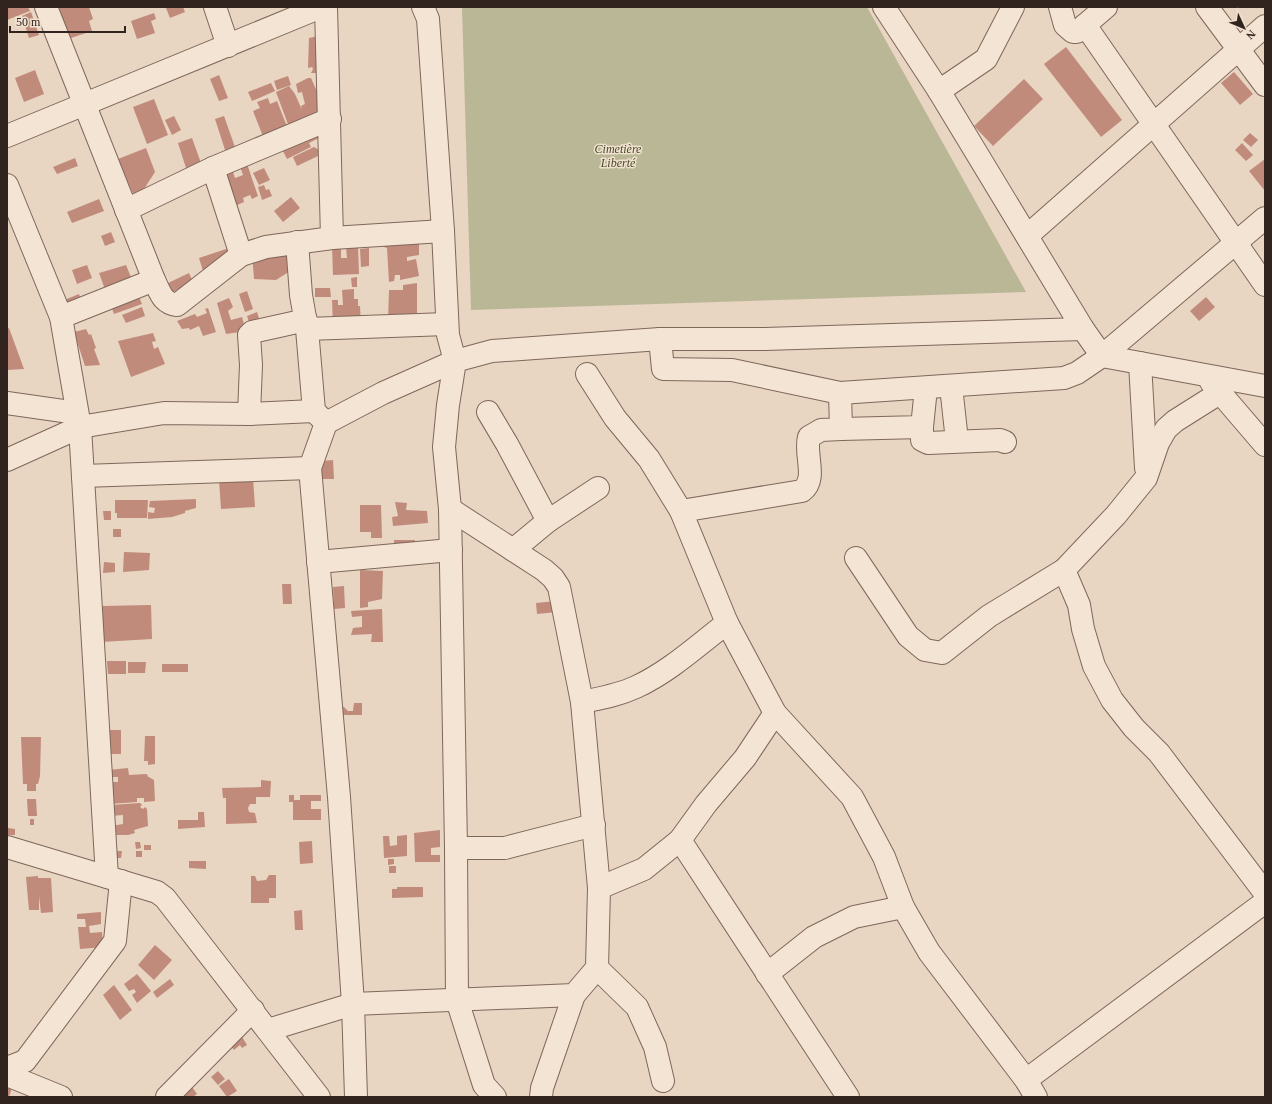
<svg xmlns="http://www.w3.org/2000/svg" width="1272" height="1104" font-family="'Times New Roman',serif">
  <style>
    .cemetery { fill: #bab796 }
    .building { fill: #c18b7c }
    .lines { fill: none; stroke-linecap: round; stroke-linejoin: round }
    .minor-casing { stroke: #7f675b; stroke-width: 24 }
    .minor { stroke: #f4e4d4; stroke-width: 22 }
    .labels { text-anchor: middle; stroke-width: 3; stroke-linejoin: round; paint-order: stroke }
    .park-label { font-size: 12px; font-style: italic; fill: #484b27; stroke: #f0e1d0 }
  </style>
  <rect width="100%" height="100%" fill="#e8d5c2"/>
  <path class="cemetery" d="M462,7H867L1026,292L471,310Z"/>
  <g class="building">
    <path d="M7,7H28L30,11L7,20Z"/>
    <path d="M59,7H89L93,19L89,21L92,31L68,39Z"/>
    <path d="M170,7H183L185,12L170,18L166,8Z"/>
    <path d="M31,12L39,35L29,38L22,16Z"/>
    <path d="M154,13L156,19L151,21L155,33L137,39L131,21Z"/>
    <path d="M318,36V73H311L313,69L312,67L308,68L309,38Z"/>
    <path d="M1066,47L1122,120L1101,137L1044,64Z"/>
    <path d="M35,70L44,94L24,102L15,78Z"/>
    <path d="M1234,72L1253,94L1240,105L1221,83Z"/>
    <path d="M219,75L228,98L219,101L210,79Z"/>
    <path d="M288,76L291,85L277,90L274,81Z"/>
    <path d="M308,78H311L319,96L320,115L289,127L276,92L289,86L295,94L302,110L301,106L305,104L302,92L298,93L296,84Z"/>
    <path d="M1024,79L1043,99L993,146L974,126Z"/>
    <path d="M271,83L275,91L252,101L248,92Z"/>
    <path d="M268,98L270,104L277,101L288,129L264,139L253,111L260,108L257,102Z"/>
    <path d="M154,99L168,135L147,144L133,107Z"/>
    <path d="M174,116L181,130L172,135L165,120Z"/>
    <path d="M224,116L236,150L226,153L215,119Z"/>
    <path d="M318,130L321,137L309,143L311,147L287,159L281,147Z"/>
    <path d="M1250,133L1258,140L1251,147L1243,140Z"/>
    <path d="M192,138L201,163L186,168L178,143Z"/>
    <path d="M1242,143L1253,155L1246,161L1235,150Z"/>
    <path d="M314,147L319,150L318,156L297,166L293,157Z"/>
    <path d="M146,148L155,172L142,192L134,196L118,159Z"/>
    <path d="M75,158L78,166L57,174L53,167Z"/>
    <path d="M1265,159V191L1249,171Z"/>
    <path d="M247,164L258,196L252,199L250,195L243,198L244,202L233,207L220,173L232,169L235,178L243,175L240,166Z"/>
    <path d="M264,168L270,180L259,185L253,173Z"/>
    <path d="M264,185L266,190L269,189L272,196L262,200L258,187Z"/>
    <path d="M291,197L300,208L283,222L274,211Z"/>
    <path d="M99,199L104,211L72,223L67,212Z"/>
    <path d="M111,232L115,242L105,246L101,236Z"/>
    <path d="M415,240L419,244V255L407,257V261L416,259L419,276L400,280V275H395L394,281L389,282L387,248L384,247V242Z"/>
    <path d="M358,246L359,274L333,275L332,247H341V258H347L346,247Z"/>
    <path d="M232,247L237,263L204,274L199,258Z"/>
    <path d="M369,248V266L361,267L360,249Z"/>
    <path d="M252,254H298V266L276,280L254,279Z"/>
    <path d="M87,265L92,278L77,284L72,270Z"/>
    <path d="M126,265L142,304L114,314L99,273Z"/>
    <path d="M189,273L193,282L171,293L166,284Z"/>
    <path d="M357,277V287H352L351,278Z"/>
    <path d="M417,283V320L388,321L389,290H403V285Z"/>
    <path d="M315,288H330L331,297H315Z"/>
    <path d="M354,289V299H358V306H360L361,326L333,327L332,300H338V305H343L342,290Z"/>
    <path d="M247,291L253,309L245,312L239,294Z"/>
    <path d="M79,294L82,302L67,308L64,300Z"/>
    <path d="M1206,297L1215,307L1199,321L1190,311Z"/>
    <path d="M229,298L233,307L228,311L231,320L242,317L246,331L226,334L217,303Z"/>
    <path d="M142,307L145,316L126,323L122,315Z"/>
    <path d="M208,308L216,332L203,336L199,326L190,330L189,328L182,329L177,321L195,314L197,317L207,313L205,309Z"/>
    <path d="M257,312L262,328L252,331L247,316Z"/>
    <path d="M9,328L24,369L7,370V329Z"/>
    <path d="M86,329L89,335L91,334L96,348L94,349L100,365L85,366L74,332Z"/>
    <path d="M153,333L156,341L152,342L154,349L158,347L165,364L131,377L118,341Z"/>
    <path d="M333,460L334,479H321V461Z"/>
    <path d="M252,463L255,507L221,509L218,465Z"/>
    <path d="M196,499V508L185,511V513L172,517L148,519V512L154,513L155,508L149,507L150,501Z"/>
    <path d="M115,500H148L147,518H117V513H115Z"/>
    <path d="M395,502L407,503L406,510L427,511L428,523L393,526L392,517L398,516Z"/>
    <path d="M360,505H381L382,538H371V532H360Z"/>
    <path d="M103,511H111V520H104Z"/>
    <rect x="113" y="529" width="8" height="8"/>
    <path d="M394,540H415V548L394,549Z"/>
    <path d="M124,552L150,553L149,570L123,572Z"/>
    <path d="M104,562L115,563V572L103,573Z"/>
    <path d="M360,570L383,571L382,599L368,602V607L360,608Z"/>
    <path d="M282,584H291L292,604H283Z"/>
    <path d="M344,586L345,608L334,609L333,587Z"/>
    <path d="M566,600L567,611L537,614L536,603Z"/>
    <path d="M151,605L152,639L101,642L102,606Z"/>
    <path d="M382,609L383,642H371L372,634L351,635L353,628L362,627V616L352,617L351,611Z"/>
    <path d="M107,661H126V674H108Z"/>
    <path d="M128,662H146L145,673H128Z"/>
    <rect x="162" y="664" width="26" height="8"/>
    <path d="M354,703H362V715H338L337,707H344L348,711H353Z"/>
    <rect x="109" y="730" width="12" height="24"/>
    <path d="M145,736H155V764L148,765V761H144Z"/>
    <path d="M21,737H41L40,776L38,784H36V791H27V784H23Z"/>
    <path d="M128,768L129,775L146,774L148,775L147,776L154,780L155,801L144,802V798H137V802L109,804L108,782H118V777H108V770Z"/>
    <path d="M261,780L271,781L270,797H256V804H250L248,808L249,812L255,813L257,823L226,824V798H223L222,788L261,787Z"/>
    <path d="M289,795H294V800H300V795H321V801H311V809H321V820H293V802H289Z"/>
    <path d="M27,799H36L37,816H28Z"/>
    <path d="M140,803L142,805L140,807L143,809L145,807L147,809L148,826L134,830L135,833L128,835H111V826L123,824V815L110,816L111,805Z"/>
    <path d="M198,812H204L205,827L178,829V820H198Z"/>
    <rect x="30" y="819" width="4" height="6"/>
    <path d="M8,828L15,829V835H8Z"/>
    <path d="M440,830V847L431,848V855H440V862H415L414,833Z"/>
    <path d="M407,835V856L384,858L383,836H389L390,846L397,845V836Z"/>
    <path d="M312,841L313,863L300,864L299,842Z"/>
    <path d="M135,842H140L141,848L136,849Z"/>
    <rect x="144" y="845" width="7" height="5"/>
    <path d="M114,851H122L121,858H113Z"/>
    <rect x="136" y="851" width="6" height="6"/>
    <path d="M388,859H394V864L388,865Z"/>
    <path d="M189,861H206V869L189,868Z"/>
    <rect x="389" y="866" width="7" height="7"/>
    <path d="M269,875H276V898H269V903H251V876H255L257,881L266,880Z"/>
    <path d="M38,876V878H51L53,912L41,913L39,896V910H29L26,877Z"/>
    <path d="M397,887H423V897L392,898V889H397Z"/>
    <path d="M302,910L303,930H295L294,911Z"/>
    <path d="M101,912V924L89,926L90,933L102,932L103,947L80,949L78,927H86L85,919H77V914Z"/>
    <path d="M155,945L172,960L154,980L138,965Z"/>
    <path d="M137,974L151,991L137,1003L132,995L136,992L134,989L129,991L124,984Z"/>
    <path d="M170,979L174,985L157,998L153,992Z"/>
    <path d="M114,985L132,1010L120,1020L103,995Z"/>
    <path d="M241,1035L247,1045L242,1048L240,1045L234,1050L229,1044Z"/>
    <path d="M218,1071L225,1079L218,1085L211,1077Z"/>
    <path d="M185,1077L197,1094L193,1097H170Z"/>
    <path d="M229,1079L237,1091L227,1097L219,1086Z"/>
    <path d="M7,1084L13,1085L9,1097H7Z"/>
  </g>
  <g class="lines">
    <defs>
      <g id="minor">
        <path d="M46,7L154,280C160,292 162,303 177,305L241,255L266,247L332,238L443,231"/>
        <path d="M215,7L228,46"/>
        <path d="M326,7L332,238"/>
        <path d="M884,7L939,91L1083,329L1102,356L1265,386"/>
        <path d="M1060,7L1065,25L1073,32H1077L1106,7"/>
        <path d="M1207,7L1265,85"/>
        <path d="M1085,25L1265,285"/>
        <path d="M939,91L986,59L1013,7"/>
        <path d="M7,136L321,7"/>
        <path d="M213,168L241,255"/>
        <path d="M7,185L61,317"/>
        <path d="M126,210L213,168L330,119"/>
        <path d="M1027,236L1265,26"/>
        <path d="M297,242L301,295L307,329L314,411L326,423L310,468L339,797L353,1004L356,1097"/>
        <path d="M154,280L61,317L80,427L164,413L249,414L314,411"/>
        <path d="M307,329L447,324"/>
        <path d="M660,339L663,369L732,370L840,393L1064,378L1077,373L1102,356L1265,218"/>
        <path d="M1140,363L1146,468"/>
        <path d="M587,374L615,418L649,459L681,511L727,623L775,713L852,797L884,857L903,907L929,952L1026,1080L1036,1097"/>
        <path d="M1211,382L1265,445"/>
        <path d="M951,386L957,441"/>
        <path d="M7,403L77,413"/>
        <path d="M488,412L507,444L548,521"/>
        <path d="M249,414L251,365L249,335L252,332L306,320"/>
        <path d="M326,423L383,393L455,361L448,335L443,231L428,19L423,7"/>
        <path d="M922,427V440L928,443L1000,440L1005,442"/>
        <path d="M841,429L922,427L926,388"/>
        <path d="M7,460L80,427L107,877"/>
        <path d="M83,476L310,468"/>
        <path d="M450,509L544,570L553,578L559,587L582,702L599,888L644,869L680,840L706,804L745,758L775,713"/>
        <path d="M681,511L802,491C818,479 804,454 809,437L821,430L841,429L840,393"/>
        <path d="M513,550L548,521L598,488"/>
        <path d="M856,558L908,636L925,650L942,653L989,616L1064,570L1116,515L1146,478L1158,443L1166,429L1175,421L1221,392"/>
        <path d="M318,562L451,550"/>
        <path d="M1064,570L1079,605L1083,629L1094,666L1112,700L1134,728L1159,753L1265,893"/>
        <path d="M582,702C601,698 619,695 636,687C669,672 698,645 727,623"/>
        <path d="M594,825L505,848H456L450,509L444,447L448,405L455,361L492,351L660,339H765L1083,329"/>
        <path d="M680,840L848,1097"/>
        <path d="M7,847L157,892L165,898L319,1097"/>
        <path d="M456,848L457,1000L484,1085L495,1097"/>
        <path d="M597,968L637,1007L655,1047L663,1081"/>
        <path d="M767,974L814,937L854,917L903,907"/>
        <path d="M268,1030L353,1004L574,995L597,968L599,888"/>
        <path d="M7,1068L25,1061L115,941L121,881"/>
        <path d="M7,1075L61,1097"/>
        <path d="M1026,1080L1265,902"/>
        <path d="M167,1097L253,1010"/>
        <path d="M541,1097L542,1088L574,995"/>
      </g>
    </defs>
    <use href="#minor" class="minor-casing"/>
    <use href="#minor" class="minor"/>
  </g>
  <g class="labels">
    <g class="park-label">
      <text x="618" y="153">Cimetière<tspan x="618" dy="14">Liberté</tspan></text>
    </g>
  </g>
  <rect width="1272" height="1104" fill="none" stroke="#31231e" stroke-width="16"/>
  <g transform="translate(1244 28) rotate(134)" stroke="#f0e1d0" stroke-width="3" paint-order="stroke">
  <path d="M0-3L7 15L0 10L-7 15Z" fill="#31231e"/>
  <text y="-6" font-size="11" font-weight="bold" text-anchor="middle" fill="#31231e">N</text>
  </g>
  <path d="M10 26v6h115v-6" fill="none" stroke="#31231e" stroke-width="2"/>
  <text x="16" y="26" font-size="12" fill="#31231e" stroke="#f0e1d0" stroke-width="3" paint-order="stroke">50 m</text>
</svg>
